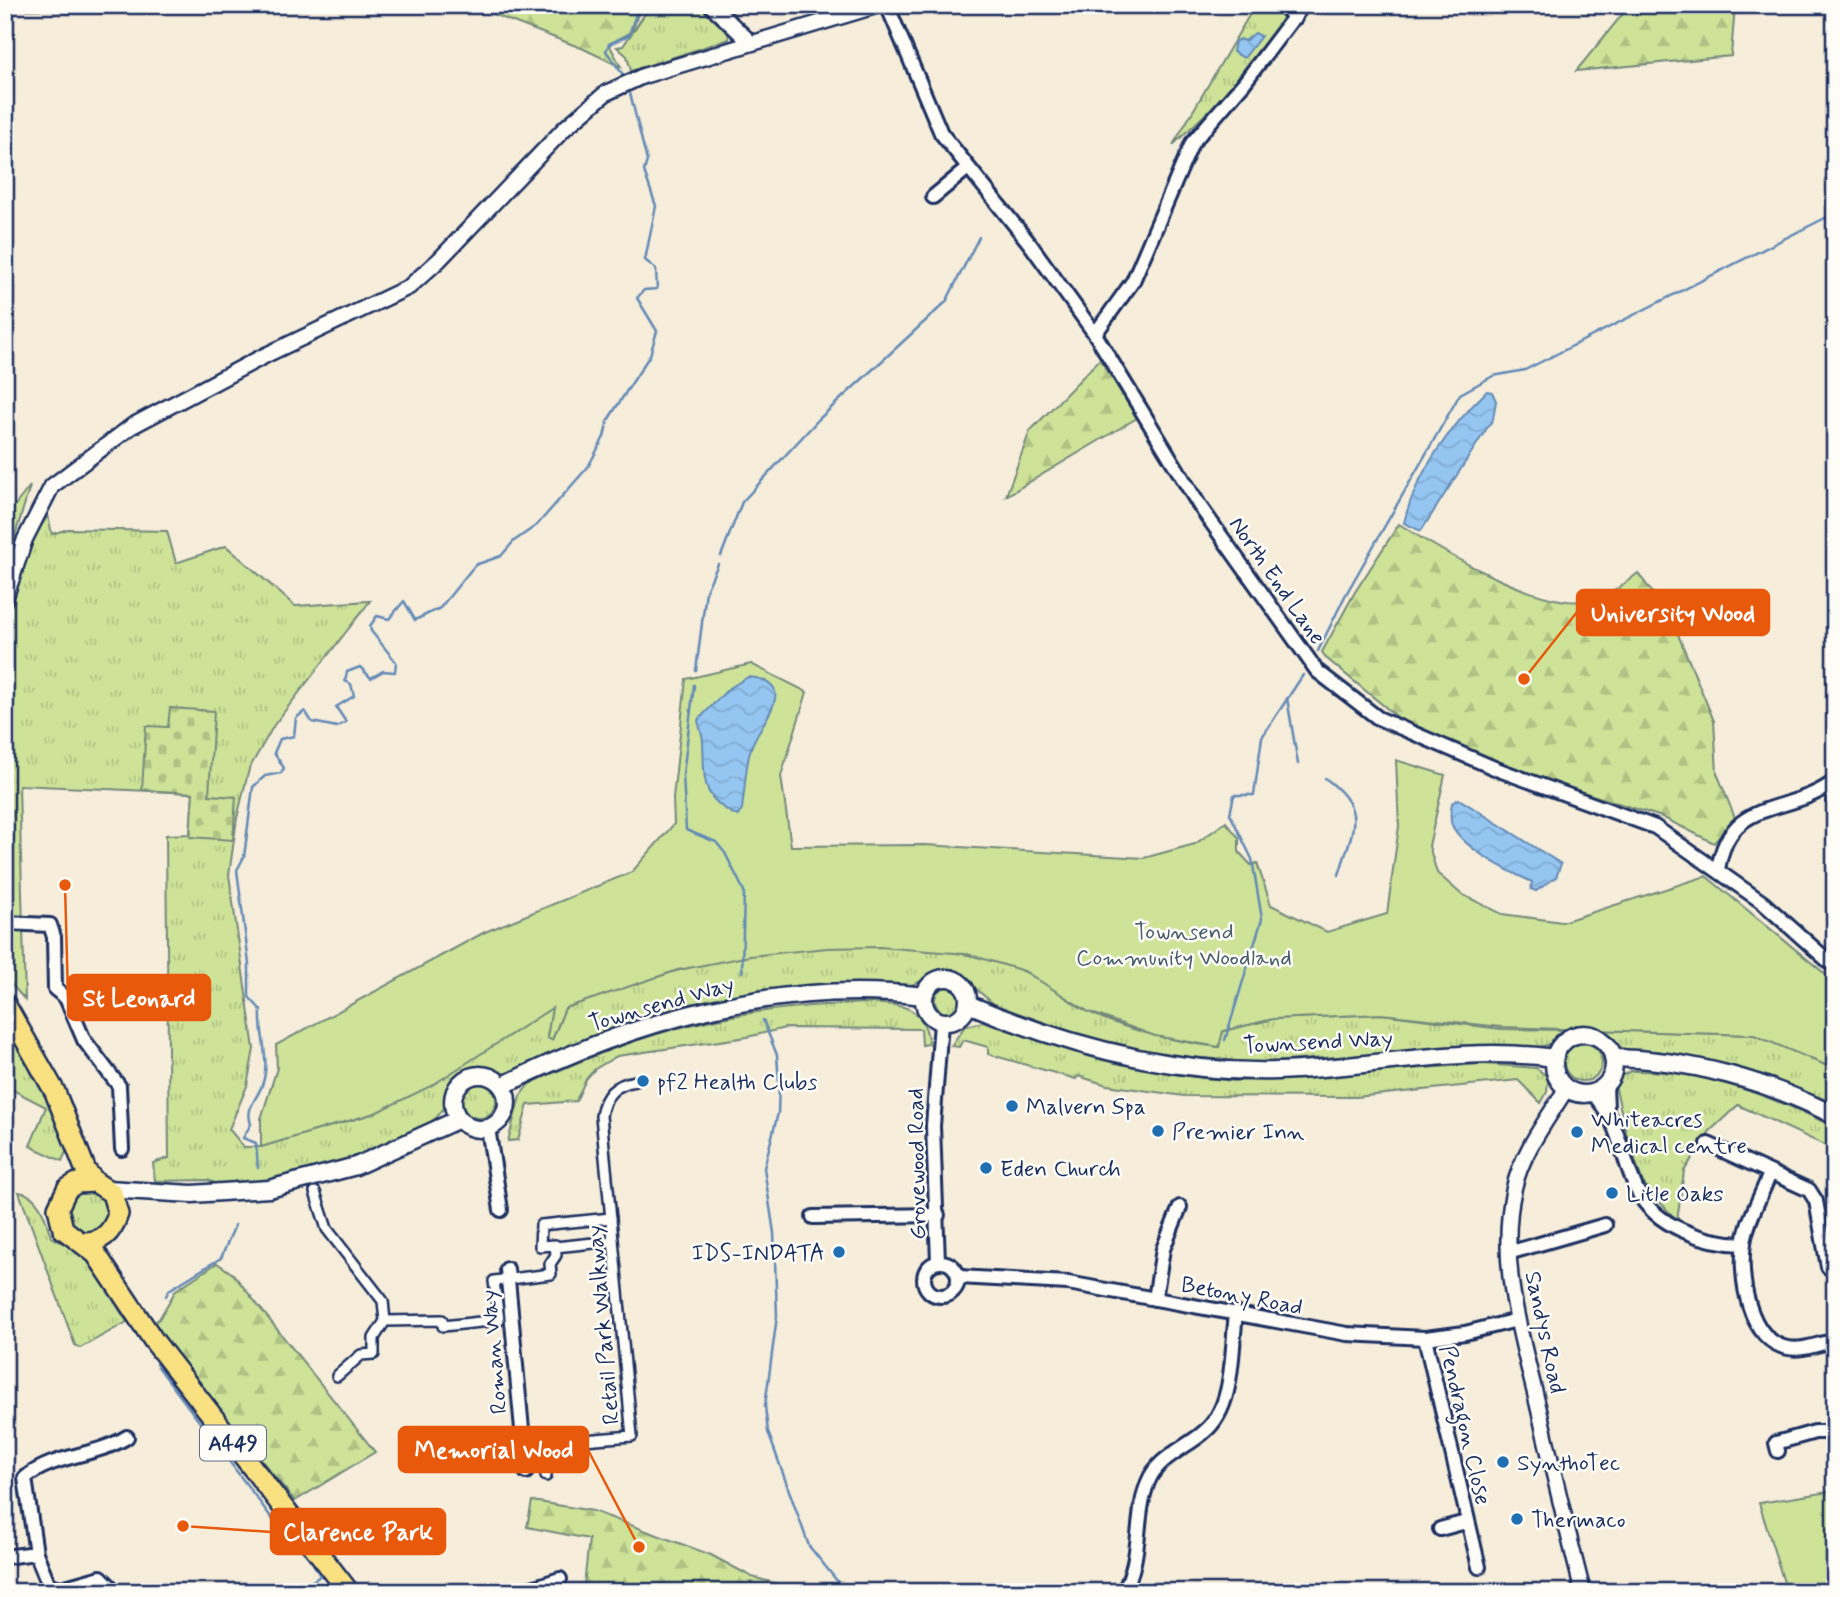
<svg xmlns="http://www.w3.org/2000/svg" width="1840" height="1597" font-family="Mynerve,sans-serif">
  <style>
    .grass { fill: url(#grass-tufts); stroke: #74897b; stroke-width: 2 }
    .forest { fill: url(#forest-firs); stroke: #74897b; stroke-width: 2 }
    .cemetery { fill: url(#cemetery-stones); stroke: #74897b; stroke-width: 2 }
    .green { fill: #cee398; stroke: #74897b; stroke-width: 2 }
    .water { fill: url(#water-waves); stroke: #648ab6; stroke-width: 2 }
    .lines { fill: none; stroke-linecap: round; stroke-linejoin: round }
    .stream { stroke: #648ab6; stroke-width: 2.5 }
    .pedestrian-casing { stroke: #1b2f5e; stroke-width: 14 }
    .minor-casing { stroke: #1b2f5e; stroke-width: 18 }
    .tertiary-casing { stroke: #1b2f5e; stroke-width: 19 }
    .secondary-casing { stroke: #1b2f5e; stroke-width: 21 }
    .trunk-casing { stroke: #1b2f5e; stroke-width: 24 }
    .pedestrian { stroke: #fdfcf7; stroke-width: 9 }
    .minor { stroke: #fdfcf7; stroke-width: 12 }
    .tertiary { stroke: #fdfcf7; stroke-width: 14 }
    .secondary { stroke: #fdfcf7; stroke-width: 16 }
    .trunk { stroke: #f9e181; stroke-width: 19 }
    .poi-dot { fill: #1f6fb2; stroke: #fdfcf7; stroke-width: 2.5 }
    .labels { text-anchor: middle; stroke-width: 5; stroke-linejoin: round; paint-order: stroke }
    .shield { fill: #fdfcf7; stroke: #5f6c8c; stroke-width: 2 }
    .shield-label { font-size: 21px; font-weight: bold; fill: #1b2f5e }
    .street-label { font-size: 23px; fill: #1b2f5e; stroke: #fdfcf7 }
    .park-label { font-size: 23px; fill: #485c6c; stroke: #fdfcf7 }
    .poi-label { font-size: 23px; fill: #1b2f5e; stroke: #fdfcf7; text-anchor: start }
    .leader { fill: none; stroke: #e8590c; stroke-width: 2.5 }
    .callout-dot { fill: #e8590c; stroke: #fdfcf7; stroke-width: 2.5 }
    .callout { fill: #e8590c; stroke: #e8590c; stroke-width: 2.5 }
    .callout-label { font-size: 24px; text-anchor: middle; font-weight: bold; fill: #fff }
  </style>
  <defs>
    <pattern id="grass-tufts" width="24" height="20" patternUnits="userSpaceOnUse" patternTransform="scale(1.75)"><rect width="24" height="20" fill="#cee398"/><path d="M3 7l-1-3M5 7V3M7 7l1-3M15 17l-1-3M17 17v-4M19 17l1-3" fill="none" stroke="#b0c385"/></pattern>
    <pattern id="forest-firs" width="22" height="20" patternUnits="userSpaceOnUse" patternTransform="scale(1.75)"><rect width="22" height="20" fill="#cee398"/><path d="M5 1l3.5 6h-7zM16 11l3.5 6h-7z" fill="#b0c385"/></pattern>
    <pattern id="cemetery-stones" width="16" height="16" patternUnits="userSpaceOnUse" patternTransform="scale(1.75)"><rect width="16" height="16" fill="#cee398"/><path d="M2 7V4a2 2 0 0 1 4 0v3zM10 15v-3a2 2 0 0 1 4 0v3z" fill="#b0c385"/></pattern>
    <pattern id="water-waves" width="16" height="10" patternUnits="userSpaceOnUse" patternTransform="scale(1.75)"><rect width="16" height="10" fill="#95c6f1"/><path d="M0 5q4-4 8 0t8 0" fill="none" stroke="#80aad1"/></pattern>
  </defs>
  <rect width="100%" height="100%" fill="#f6eddb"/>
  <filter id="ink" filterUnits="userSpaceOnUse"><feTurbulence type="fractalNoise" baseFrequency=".0143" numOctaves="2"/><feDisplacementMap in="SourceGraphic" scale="14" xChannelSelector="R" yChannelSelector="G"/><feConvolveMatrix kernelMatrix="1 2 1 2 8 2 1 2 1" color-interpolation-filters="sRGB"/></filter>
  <g filter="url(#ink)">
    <g class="grass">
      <path d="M651,5H705L726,25L729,39L631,71L627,56L617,47L623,46Z"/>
      <path d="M1259,5H1273L1284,18L1219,101L1173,145L1254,7Z"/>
      <path d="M30,486L5,569V518Z"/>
      <path d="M48,516L52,534L68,529L167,531L176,563L226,546L295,606L370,601L274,725L249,769L237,818L229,875L254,1049L247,1086L229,1129L244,1147H261L375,1113L553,1007L547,1037L552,1040L565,1008C602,996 638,982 676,971C768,944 933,933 1023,971C1043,979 1065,999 1085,1010C1126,1031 1174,1041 1218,1047L1223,1031L1273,1019L1381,1014L1501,1029L1572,1030L1551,1044L1531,1049L1457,1048L1259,1063L1158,1054L1086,1037L995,1005L963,978L944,972L909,986L788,988L689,1004L624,1024L518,1071L499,1074L475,1071C449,1081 452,1107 431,1122C381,1160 283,1180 221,1186L208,1180L155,1181L153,1163L169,1158L166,835L190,834L193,793L19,785L25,1000L5,977V623L28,543Z"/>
      <circle cx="948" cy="1000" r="13"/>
      <path d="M869,1003C903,1005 924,1005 929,1044L922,1045L921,1029L785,1028L747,1037L617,1056L595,1069L586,1079L576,1101L528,1105L518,1140L508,1141L520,1096L529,1084C646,1029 740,1006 869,1003Z"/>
      <path d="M983,1022L1091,1057L1187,1076L1234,1081L1482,1064L1536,1068L1548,1077L1547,1092L1541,1103L1518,1080L1356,1097L1184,1096L1107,1085L1078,1076L1076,1079L988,1054V1047L963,1040L959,1047L951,1046L965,1026Z"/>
      <path d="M5,1024L54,1102L69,1145L62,1161L30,1146L46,1107L5,1086Z"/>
      <path d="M1593,1030L1754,1035L1835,1069V1103C1813,1095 1791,1085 1768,1080C1724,1070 1622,1061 1593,1030Z"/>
      <circle cx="1583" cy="1062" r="19"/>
      <path d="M1631,1071C1700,1069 1775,1097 1835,1128V1150L1738,1105L1710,1131L1684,1171L1677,1221L1643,1183L1626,1132L1615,1085L1619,1077Z"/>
      <circle cx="479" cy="1101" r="17"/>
      <circle cx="86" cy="1211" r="22"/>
      <path d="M19,1192C40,1194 46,1220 51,1237L85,1254L127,1322L80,1348L75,1345Z"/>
    </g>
    <g class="forest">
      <path d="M5,5H77L69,13L49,9L5,10Z"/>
      <path d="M469,5H641L632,32L609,44L621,67L584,49Z"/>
      <path d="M1630,5H1735L1731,56L1576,71Z"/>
      <path d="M1100,359L1137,418L1006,496L1030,431Z"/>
      <path d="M1399,524C1441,551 1537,608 1586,601C1607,598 1622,586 1638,573L1672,620L1714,721L1717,773L1735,818L1714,843L1662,817L1560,785L1412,729L1326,658L1322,652L1355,592Z"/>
      <path d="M217,1263L233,1274L375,1452L295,1501L149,1325L159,1319L176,1290Z"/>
      <path d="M532,1501L593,1511L711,1555L752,1577L808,1592H612L584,1586L589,1539L527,1527Z"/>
    </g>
    <path class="cemetery" d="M170,708L214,711L209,795L236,797L233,840L190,837L193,793L142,790L146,726L168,727Z"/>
    <g class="green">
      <path d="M751,664L807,692L781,776L791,846L925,845L1144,858L1195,844L1226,822L1239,838V852L1251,865L1257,863L1271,905L1327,932L1387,914L1399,826L1396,760L1445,775L1429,846L1437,873L1461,894L1502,914L1562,922L1706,876L1835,982V1069L1754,1035L1501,1027L1381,1014L1273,1019L1223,1031L1219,1047L1155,1036L1089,1012L1024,971L967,954L879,947L827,948L750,956L678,970L565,1008L552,1040L547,1038L552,1008L431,1086L375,1113L261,1147V1119L277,1068L276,1045L485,932L632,872L674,824L673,798L686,679Z"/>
      <path d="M1835,1491V1592H1787L1759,1503Z"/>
    </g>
    <g class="water">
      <path d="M1255,33L1261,36L1244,58L1233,52L1235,41L1241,39L1245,41Z"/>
      <path d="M1487,391L1492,392L1496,401L1493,419L1421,531L1404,523C1415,474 1451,426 1487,391Z"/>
      <path d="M748,677C804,682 758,724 751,748C745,767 745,789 742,809L738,816C699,798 705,779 703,742C703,734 699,728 698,720L728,689Z"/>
      <path d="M1459,799L1561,864L1556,877L1536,891L1531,889L1532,882C1510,872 1462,848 1452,825C1449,819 1451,810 1452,803Z"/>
    </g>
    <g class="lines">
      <g class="stream">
        <path d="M5,8L17,5"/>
        <path d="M626,79L606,51L609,44L629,35L639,5"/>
        <path d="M721,556L742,502L819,419L946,302L979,237"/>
        <path d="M1318,651L1345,596L1460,394L1493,376L1525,370L1835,213"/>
        <path d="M696,671L706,591L718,564"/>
        <path d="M694,685L683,775L686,830L716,842L725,853L744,891L742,972"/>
        <path d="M1287,698L1298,764"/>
        <path d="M1325,778C1369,810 1352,829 1339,875"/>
        <path d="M763,1020L777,1055L779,1083L778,1113L764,1168L774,1233L777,1316L765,1406L768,1432L809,1546L846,1592"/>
        <path d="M1225,1040L1262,919L1252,859L1230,814L1234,795H1254L1262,737L1303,675"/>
        <path d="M258,1168L256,1143L243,1138L251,1124C245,1107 257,1100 262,1085C271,1062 259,1034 261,1010L249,997V964L237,870L244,857L253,787L265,776L281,773L284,768L274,753L280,739L294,736L296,718L305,711L312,722L337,727L346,722L336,707L354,696L351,684L345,681L347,672L360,667L371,678L383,671L395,672L396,662L371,631L370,626L377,616L389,619L404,601L415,620L440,608L475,565L501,556L514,541L537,525L588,467L604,437L608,420L650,355L657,331L637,298L644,290L657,289L656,269L645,260L656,206L644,171L647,161L629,89"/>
        <path d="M166,1296L169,1290L221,1258L235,1225"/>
        <path d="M156,1364L280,1529L310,1558L320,1576L296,1592"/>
      </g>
      <defs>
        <g id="pedestrian">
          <path d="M315,1192L327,1229L383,1301L385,1321L374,1338V1354L361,1355L337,1376"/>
          <path d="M555,1247L613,1241"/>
          <path d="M385,1321L442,1320L443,1326L499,1320L494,1281L551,1274L550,1264L556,1255L555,1245L540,1246L541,1225L611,1218"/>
          <path d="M546,1476L547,1443L632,1436L601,1116C604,1095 615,1084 636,1081"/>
        </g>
        <g id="minor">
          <path d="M887,5L941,133L1030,244L1095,334L1199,505L1317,671L1378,718L1499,770L1655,827L1762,902L1835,967"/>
          <path d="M1283,5L1295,18"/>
          <path d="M933,197L968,168"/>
          <path d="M1095,334L1133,281L1192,143L1244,83L1303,5"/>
          <path d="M1718,870C1729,795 1788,817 1835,781"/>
          <path d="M5,923L50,925L54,937L55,989L66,998L84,1040L119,1086L122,1149"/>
          <path d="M1606,1086L1607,1108"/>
          <path d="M1593,1094C1620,1122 1621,1157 1637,1190C1655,1227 1706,1243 1743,1244"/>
          <path d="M488,1128L501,1210"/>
          <path d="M1708,1144L1809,1190L1816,1201L1828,1267"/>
          <path d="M1770,1173C1762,1195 1747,1220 1744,1243C1739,1276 1748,1341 1788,1348C1804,1351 1818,1343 1835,1341"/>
          <path d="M813,1217L938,1215"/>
          <path d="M1508,1246L1515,1251L1605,1225"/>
          <circle cx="941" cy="1279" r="17"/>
          <path d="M938,1262L933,1126L941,1023"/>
          <path d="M507,1269L526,1472"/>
          <path d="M959,1277L1068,1283L1347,1334L1425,1338L1465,1333L1517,1320"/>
          <path d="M1155,1299L1163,1249L1180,1207"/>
          <path d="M1425,1338L1479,1567"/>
          <path d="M1778,1451L1776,1443L1815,1432H1835"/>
          <path d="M1440,1529L1466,1522"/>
          <path d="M5,1557L36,1553"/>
          <path d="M110,1586L101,1577L62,1588L49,1585L36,1553L25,1478C54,1454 95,1457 127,1437"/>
          <path d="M519,1592L560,1579"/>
          <path d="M1123,1592C1143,1558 1134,1517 1148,1482C1158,1457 1186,1448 1204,1432C1235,1407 1231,1351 1236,1314"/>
        </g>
        <g id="tertiary">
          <path d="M711,5L750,42"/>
          <path d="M5,599L25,539L52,486L132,426L266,355L409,287L439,260L565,128L606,93L643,76L879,5"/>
          <path d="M1566,1089C1547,1120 1522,1152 1514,1188C1497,1263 1522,1337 1539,1410C1553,1470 1567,1531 1583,1592"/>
        </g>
        <g id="secondary">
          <circle cx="946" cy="1000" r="22"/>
          <path d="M968,1004C1065,1045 1171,1074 1278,1071C1371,1068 1461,1045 1554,1058"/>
          <circle cx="1584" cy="1064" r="30"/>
          <path d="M1613,1058C1689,1059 1768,1081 1835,1116"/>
          <circle cx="480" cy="1102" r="27"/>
          <path d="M502,1086C630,1022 779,978 924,996"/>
          <path d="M107,1189L192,1194L269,1189L356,1166L459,1119"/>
        </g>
        <g id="trunk">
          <path d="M5,1004L55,1092L86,1171L95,1182"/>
          <path d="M82,1242C102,1243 112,1233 118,1214L112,1193L95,1182L77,1183L67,1189L58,1208L63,1229L96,1254L154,1341L349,1592"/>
        </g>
      </defs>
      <use href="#pedestrian" class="pedestrian-casing"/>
      <use href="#minor" class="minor-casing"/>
      <use href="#tertiary" class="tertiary-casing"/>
      <use href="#secondary" class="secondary-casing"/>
      <use href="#trunk" class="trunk-casing"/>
      <use href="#pedestrian" class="pedestrian"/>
      <use href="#minor" class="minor"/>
      <use href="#tertiary" class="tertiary"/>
      <use href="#secondary" class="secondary"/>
      <use href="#trunk" class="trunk"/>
    </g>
  </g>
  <g class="poi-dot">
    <circle cx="643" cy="1081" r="7"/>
    <circle cx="1012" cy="1106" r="7"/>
    <circle cx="1158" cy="1131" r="7"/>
    <circle cx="1577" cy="1132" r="7"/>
    <circle cx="986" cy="1168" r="7"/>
    <circle cx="1612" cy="1193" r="7"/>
    <circle cx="839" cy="1252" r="7"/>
    <circle cx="1503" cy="1462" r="7"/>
    <circle cx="1517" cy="1519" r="7"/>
  </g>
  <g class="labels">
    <rect class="shield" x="200" y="1425.5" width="66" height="35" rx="5"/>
    <g class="shield-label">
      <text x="233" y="1450">A449</text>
    </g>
    <g class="street-label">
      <text transform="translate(1278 580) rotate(55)" y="8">North End Lane</text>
      <text transform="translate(661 1003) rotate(-16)" y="8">Townsend Way</text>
      <text transform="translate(1318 1041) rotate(-3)" y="8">Townsend Way</text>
      <text transform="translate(916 1164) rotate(-91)" y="8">Grovewood Road</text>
      <text transform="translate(1242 1295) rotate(11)" y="8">Betony Road</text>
      <text transform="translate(602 1325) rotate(-95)" y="8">Retail Park Walkway</text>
      <text transform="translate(1546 1332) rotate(78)" y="8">Sandys Road</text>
      <text transform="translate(493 1352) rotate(-95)" y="8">Roman Way</text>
      <text transform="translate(1466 1425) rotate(77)" y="8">Pendragon Close</text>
    </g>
    <g class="park-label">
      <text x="1184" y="939">Townsend<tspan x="1184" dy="26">Community Woodland</tspan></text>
    </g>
    <g class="poi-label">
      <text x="657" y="1089">pf2 Health Clubs</text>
      <text x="1026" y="1114">Malvern Spa</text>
      <text x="1591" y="1127">Whiteacres<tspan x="1591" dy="26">Medical centre</tspan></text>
      <text x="1172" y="1139">Premier Inn</text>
      <text x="1000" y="1176">Eden Church</text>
      <text x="1626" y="1201">Litle Oaks</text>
      <text x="825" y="1260" text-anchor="end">IDS-INDATA</text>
      <text x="1517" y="1470">SynthoTec</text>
      <text x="1531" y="1527">Thermaco</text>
    </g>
  </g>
  <path class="leader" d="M1524 679L1577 612M65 885L68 997M639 1547L588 1450M183 1526L271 1532"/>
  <g class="callout-dot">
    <circle cx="1524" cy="679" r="7"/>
    <circle cx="65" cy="885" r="7"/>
    <circle cx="639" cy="1547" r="7"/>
    <circle cx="183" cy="1526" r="7"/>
  </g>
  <g class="callout">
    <rect x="1577" y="590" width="192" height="45" rx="7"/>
    <rect x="68" y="975" width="142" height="45" rx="7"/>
    <rect x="399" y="1427" width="189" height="45" rx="7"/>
    <rect x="271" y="1509" width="174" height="45" rx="7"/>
  </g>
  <g class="callout-label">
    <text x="1673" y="621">University Wood</text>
    <text x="139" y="1006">St Leonard</text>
    <text x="494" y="1458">Memorial Wood</text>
    <text x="358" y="1540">Clarence Park</text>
  </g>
  <rect width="1840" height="1597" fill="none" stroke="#fdfcf7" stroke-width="28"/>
  <rect x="14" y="14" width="1812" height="1569" fill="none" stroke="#1b2f5e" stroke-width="2.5" filter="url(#ink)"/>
</svg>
